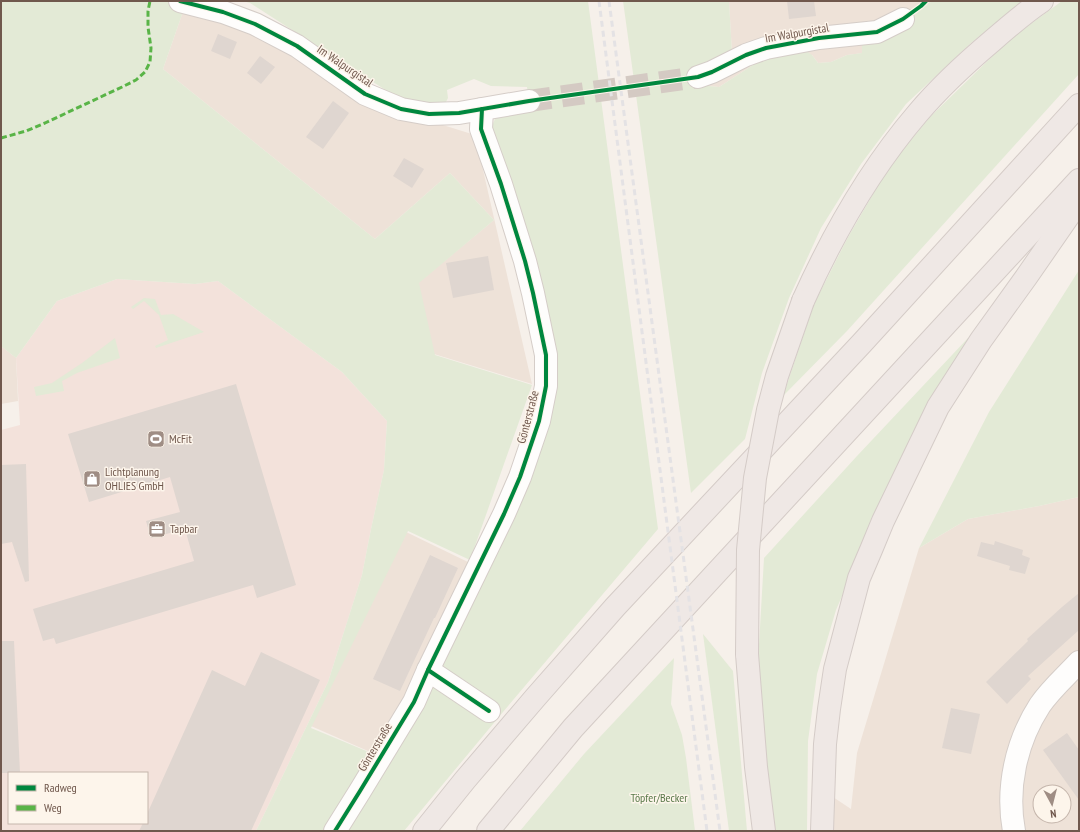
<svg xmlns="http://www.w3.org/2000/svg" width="1080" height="832" font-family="'PT Sans Narrow',sans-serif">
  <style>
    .residential { fill: #eee2d8; fill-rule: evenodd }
    .commercial { fill: #f3e2db; fill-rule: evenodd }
    .green { fill: #e3ead6 }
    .building { fill: #dfd6d0 }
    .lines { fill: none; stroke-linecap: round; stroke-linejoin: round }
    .minor-tunnel { stroke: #d4cac3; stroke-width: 22; stroke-dasharray: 22 11; stroke-linecap: butt }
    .minor-casing { stroke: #d5cdc8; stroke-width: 24 }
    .motorway-casing { stroke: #d4cbc7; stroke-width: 24 }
    .minor { stroke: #fefdfc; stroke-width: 22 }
    .motorway { stroke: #efe8e5; stroke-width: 22 }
    .rail { stroke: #e4e2e4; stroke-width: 3; stroke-dasharray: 6 4; stroke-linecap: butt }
    .motorway-bridge-casing { stroke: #d4cbc7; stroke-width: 24; stroke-linecap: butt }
    .motorway-bridge { stroke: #efe8e5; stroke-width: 22 }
    .quiet { stroke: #59b447; stroke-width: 3; stroke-dasharray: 6 3; stroke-linecap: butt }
    .cycleway-casing { stroke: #fdf5eb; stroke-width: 6 }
    .cycleway { stroke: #00873e; stroke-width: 4 }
    .labels { text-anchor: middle; stroke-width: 3; stroke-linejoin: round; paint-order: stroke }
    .street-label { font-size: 12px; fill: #70584d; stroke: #fdf5eb }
    .poi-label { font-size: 12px; fill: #70584d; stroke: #fdf5eb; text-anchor: start }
    .park-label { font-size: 12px; fill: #5a7a4a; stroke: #fdf5eb }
  </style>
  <rect width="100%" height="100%" fill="#f6f0ea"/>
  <g class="residential">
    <path d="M729,1H932L899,27L863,53L847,55L831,62L818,63L812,55L765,57L719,87L699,85L732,53Z"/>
    <path d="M186,3L222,14L401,112L475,135L532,384L434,354L418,283L494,220L450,173L375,239L163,69Z"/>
    <path d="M1,346L16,358L18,401L1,404Z"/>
    <path d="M1079,497V831H832L833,797L851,809L857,753L919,548L968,519L1039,506ZM1040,792H1064V816H1040Z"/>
    <path d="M404,531L470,563L377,755L311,726Z"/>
  </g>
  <path class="commercial" d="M117,279L195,284L218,281L342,372L387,421L384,470L371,529L362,575L328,682L256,831H1V430L20,425L16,358L57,301ZM9,773H147V823H9Z"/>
  <g class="green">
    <path d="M1,1H175L186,3L163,69L375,239L450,173L494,220L419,283L435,355L532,385L470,560L408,531L311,728L376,755L327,831H256L328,682L362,575L371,529L384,470L387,421L342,372L218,281L195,284L117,279L57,301L16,358L1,346Z"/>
    <path d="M243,1H588L658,529L503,712L404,831H341L357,807L553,383L494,138L492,126L497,114L530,110L527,87L491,86L474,79L447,90L448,98L446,102L433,104L398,98L250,3Z"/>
    <path d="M623,1H729L732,53L699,85L719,87L765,57L805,50L812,55L818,63L831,62L847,55L862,53V43L899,27L932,1H1023L971,43L906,104L861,164L821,228L789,298L762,373L745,439L691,493Z"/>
    <path d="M1062,1H1079V74L847,331L783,396L814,304L847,239L888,168L929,118L1009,40Z"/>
    <path d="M1079,270V497L1039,506L968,519L919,548L989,412Z"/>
    <path d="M144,298L155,299L161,315L173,314L204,332L156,348L155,346L168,340L159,315L144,301L133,309L131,307Z"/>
    <path d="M115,338L120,358L77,373L62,381L64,391L36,396L34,387L52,383L82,363Z"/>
    <path d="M968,338L973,342L881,506L836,610L817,674L808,741L807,831H773L768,797L758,662L764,558L857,456Z"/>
    <path d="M703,634L733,671L747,831H729Z"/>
    <path d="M674,658L671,704L682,735L686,758L695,831H520L584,754Z"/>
  </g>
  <g class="building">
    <path d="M787,1H814L816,16L789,19Z"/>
    <path d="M218,34L237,42L230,59L211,51Z"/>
    <path d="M260,56L275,67L261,84L247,73Z"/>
    <path d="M333,101L349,113L323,149L306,137Z"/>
    <path d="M404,158L424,169L412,188L393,176Z"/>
    <path d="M488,256L494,290L453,298L446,263Z"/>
    <path d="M236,384L296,585L257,598L253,585L56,644L54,638L43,641L33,609L194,561L185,529L151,538L146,521L180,512L170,477L89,502L68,434Z"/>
    <path d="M26,464L29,581L25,582L12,542L1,544V465Z"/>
    <path d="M995,541L1023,550L1022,555L1030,558L1025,574L1009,570L1010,566L977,556L981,542L994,545Z"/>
    <path d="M430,555L458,568L435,618H434L400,691L373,679Z"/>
    <path d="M1079,593V630L1028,676L1031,679L1007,704L986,682L1028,641L1027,639L1062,607Z"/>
    <path d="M1,641H14L20,773H1Z"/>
    <path d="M261,652L320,680L251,831H139L143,823H147V814L212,670L245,686Z"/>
    <path d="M951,708L980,714L971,754L942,748Z"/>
    <path d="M1067,733L1079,750V800L1043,750Z"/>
  </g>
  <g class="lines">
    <path class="minor-tunnel" d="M529,101L698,77"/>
    <defs>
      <g id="minor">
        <path d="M180,1L223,12L255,24L297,46L365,94L401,109L429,114L459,113L529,101"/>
        <path d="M698,77L712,72L746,55L766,48L819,38L877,32L903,19"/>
        <path d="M428,670L489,711"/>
        <path d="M335,831L360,791L414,702L428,670L504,514L520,477L539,421L546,386V355L533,293L525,261L501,184L481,129L482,109"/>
        <path d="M1014,831C1006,788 1016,742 1040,705C1051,689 1066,676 1079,662"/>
      </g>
      <g id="motorway">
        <path d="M803,301C833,234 870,169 918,113C940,87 966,63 992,41C1008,27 1024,13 1042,1"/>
        <path d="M747,654L756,767L764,831"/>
        <path d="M424,831L465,780L535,698L615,607L862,343L1079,105"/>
        <path d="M488,831L573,728L1079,180"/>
        <path d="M822,831L825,744L829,709L835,669L859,578L871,550L883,521L938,407L981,340L1027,276L1079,201"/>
      </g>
    </defs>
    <use href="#minor" class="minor-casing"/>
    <use href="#motorway" class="motorway-casing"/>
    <use href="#minor" class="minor"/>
    <use href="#motorway" class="motorway"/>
    <g class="rail">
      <path d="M599,1L707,831"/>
      <path d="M609,1L720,831"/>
    </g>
    <defs>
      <path id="motorway-bridge" d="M747,654L748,550L755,478L768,410L777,376L803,301"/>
    </defs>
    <use href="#motorway-bridge" class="motorway-bridge-casing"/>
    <use href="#motorway-bridge" class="motorway-bridge"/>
    <path class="quiet" d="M1,138L26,131L45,123L122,87L136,80L145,72L150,62L151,48L148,27V11L150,1"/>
    <defs>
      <g id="cycleway">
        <path d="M180,1L223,12L255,24L297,46L365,94L401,109L429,114L459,113L529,101L698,77L712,72L746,55L766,48L819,38L877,32L903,19L921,6L926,1"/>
        <path d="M428,670L489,711"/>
        <path d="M335,831L360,791L414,702L428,670L504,514L520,477L539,421L546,386V355L533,293L525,261L501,184L481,129L482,109"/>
      </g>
    </defs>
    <use href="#cycleway" class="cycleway-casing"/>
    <use href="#cycleway" class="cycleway"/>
  </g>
  <defs>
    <symbol id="stadium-square" viewBox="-11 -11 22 22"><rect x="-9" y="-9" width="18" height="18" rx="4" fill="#9f8d84" stroke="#fdf5eb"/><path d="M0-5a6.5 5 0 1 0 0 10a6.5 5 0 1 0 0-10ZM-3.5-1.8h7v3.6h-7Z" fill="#fff"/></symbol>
    <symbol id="shop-square" viewBox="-11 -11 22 22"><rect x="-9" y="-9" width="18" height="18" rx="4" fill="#9f8d84" stroke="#fdf5eb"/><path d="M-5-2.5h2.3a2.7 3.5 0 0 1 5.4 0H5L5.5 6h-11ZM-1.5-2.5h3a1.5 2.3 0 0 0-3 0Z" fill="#fff"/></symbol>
    <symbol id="office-square" viewBox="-11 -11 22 22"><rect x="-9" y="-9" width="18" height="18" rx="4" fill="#9f8d84" stroke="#fdf5eb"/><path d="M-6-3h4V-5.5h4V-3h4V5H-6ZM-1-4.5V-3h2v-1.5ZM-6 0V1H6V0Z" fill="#fff"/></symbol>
  </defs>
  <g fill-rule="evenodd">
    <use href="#stadium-square" x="146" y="429" width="20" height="20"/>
    <use href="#shop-square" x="82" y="469" width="20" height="20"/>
    <use href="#office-square" x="147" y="519" width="20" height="20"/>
  </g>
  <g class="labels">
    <g class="street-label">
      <text transform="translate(797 33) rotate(-10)" y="4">Im Walpurgistal</text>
      <text transform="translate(345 66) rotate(34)" y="4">Im Walpurgistal</text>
      <text transform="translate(528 417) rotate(-75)" y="4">Gönterstraße</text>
      <text transform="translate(375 747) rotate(-59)" y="4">Gönterstraße</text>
    </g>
    <g class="poi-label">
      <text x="169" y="443">McFit</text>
      <text x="105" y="476">Lichtplanung<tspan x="105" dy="14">OHLIES GmbH</tspan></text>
      <text x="170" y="533">Tapbar</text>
    </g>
    <g class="park-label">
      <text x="659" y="802">Töpfer/Becker</text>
    </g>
  </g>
  <rect width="1080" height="832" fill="none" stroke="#70584d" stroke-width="4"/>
  <rect x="8" y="772" width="140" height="52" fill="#fdf5eb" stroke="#c5b6ac"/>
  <rect x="16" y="785" width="20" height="6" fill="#00873e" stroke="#c5b6ac"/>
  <text x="44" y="792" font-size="12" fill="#70584d">Radweg</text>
  <rect x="16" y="805" width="20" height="6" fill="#59b447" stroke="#c5b6ac"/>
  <text x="44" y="812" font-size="12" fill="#70584d">Weg</text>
  <g transform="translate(1052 804) rotate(173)"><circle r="19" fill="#fdf5eb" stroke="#c5b6ac"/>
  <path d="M0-3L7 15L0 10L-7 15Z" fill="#9f8d84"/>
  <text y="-6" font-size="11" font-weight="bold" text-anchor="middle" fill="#70584d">N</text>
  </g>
</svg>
